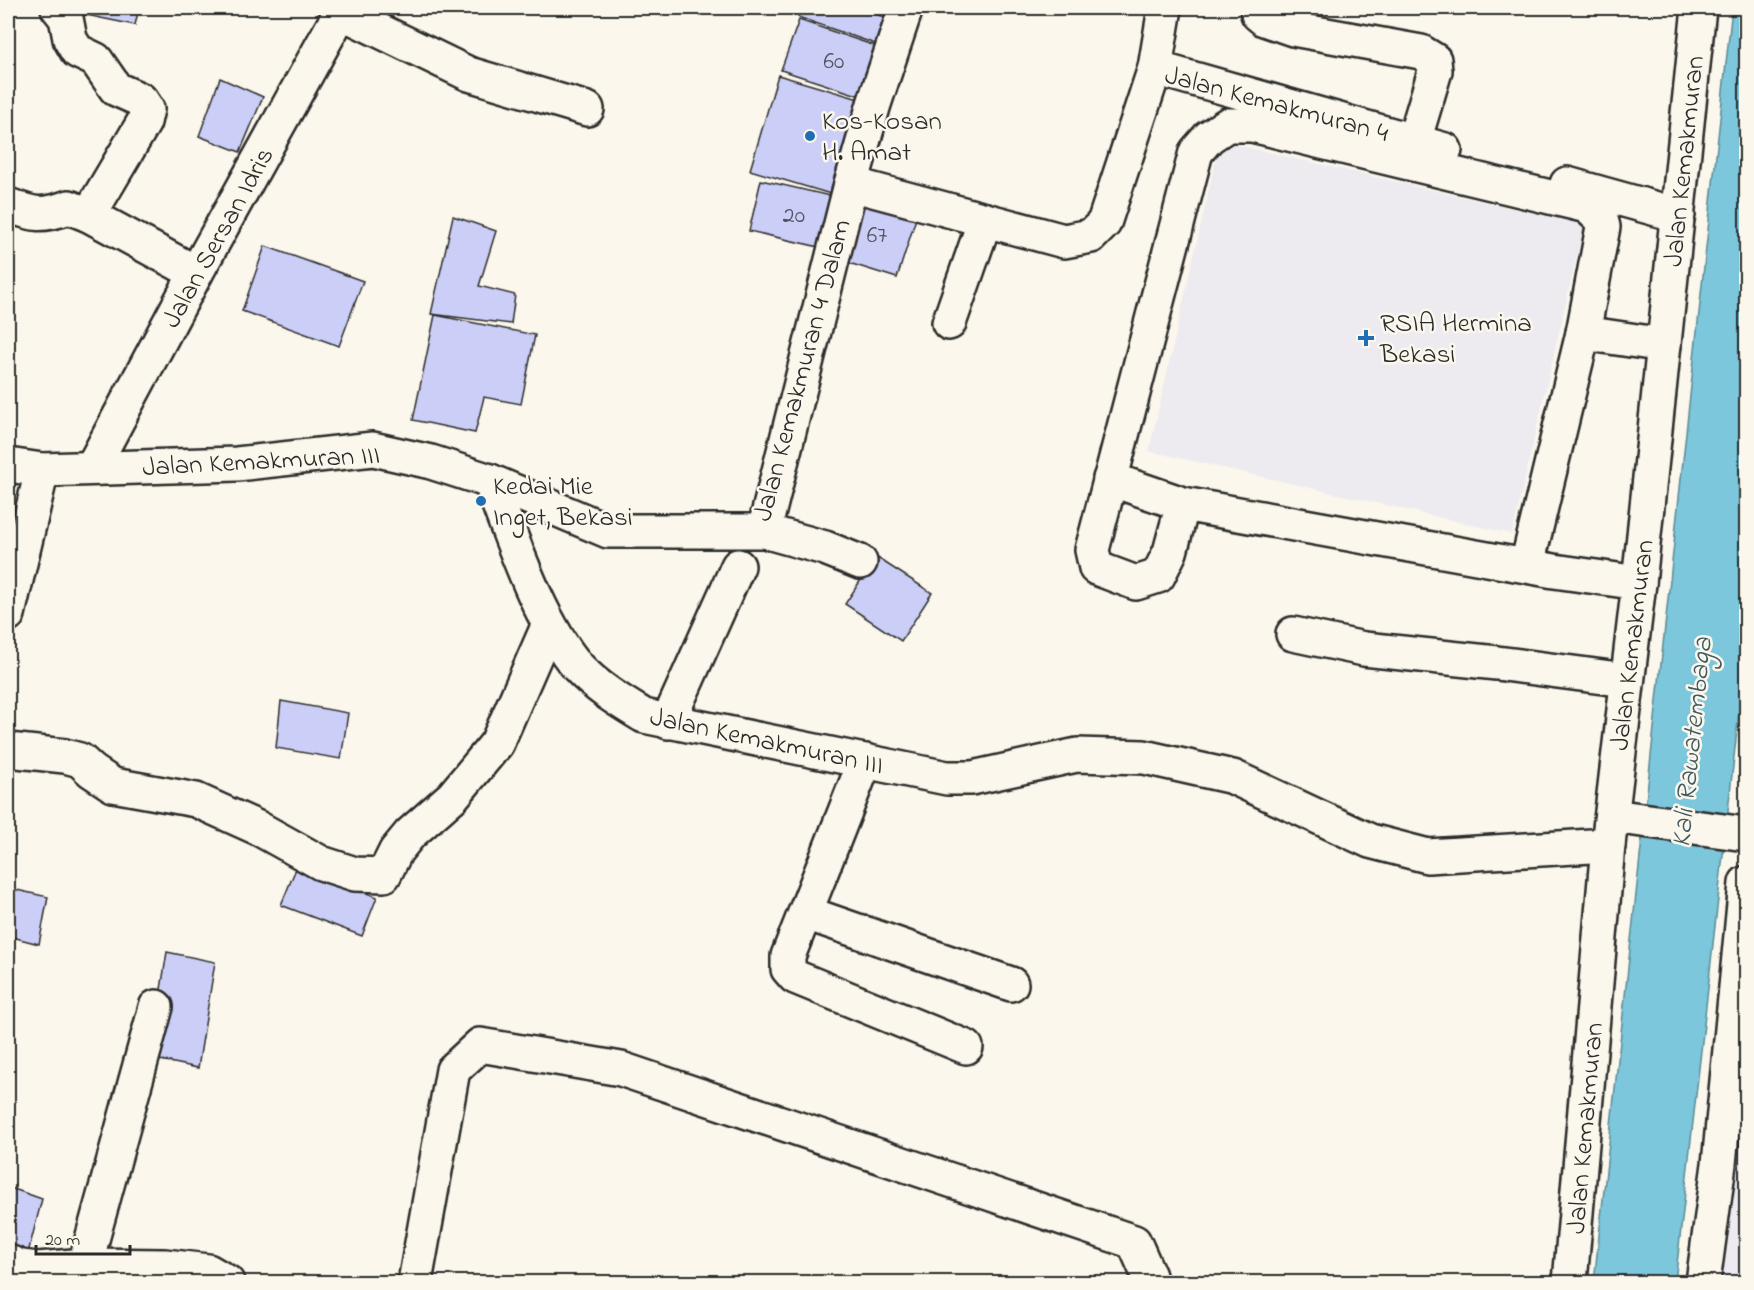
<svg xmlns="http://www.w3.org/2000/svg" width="1754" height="1290" font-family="'Indie Flower',sans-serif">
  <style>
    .built { fill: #edebef }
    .water { fill: #7bc7db; stroke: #5b8995; stroke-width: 1.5 }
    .building { fill: #cbcff7; stroke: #2b2b2b; stroke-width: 1.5 }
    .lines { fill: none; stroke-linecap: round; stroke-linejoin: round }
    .minor-casing { stroke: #2b2b2b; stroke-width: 38 }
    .minor { stroke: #fbf7ec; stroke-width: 33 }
    .poi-dot { fill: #1f6fb2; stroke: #fbf7ec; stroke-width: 2 }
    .labels { text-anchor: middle; stroke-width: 5; stroke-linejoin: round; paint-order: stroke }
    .number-label { font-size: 24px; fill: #53545e }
    .street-label { font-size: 27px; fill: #2b2b2b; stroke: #fbf7ec }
    .poi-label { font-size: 27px; fill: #2b2b2b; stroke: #fbf7ec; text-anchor: start }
    .water-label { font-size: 28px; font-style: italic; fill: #435a60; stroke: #fbf7ec }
  </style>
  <rect width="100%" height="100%" fill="#fbf7ec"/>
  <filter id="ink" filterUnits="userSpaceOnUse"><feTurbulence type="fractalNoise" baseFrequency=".0167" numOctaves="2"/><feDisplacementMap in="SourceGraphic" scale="12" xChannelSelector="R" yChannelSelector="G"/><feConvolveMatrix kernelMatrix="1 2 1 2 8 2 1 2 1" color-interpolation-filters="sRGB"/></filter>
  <g filter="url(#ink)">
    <g class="built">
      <path d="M1220,141L1584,225L1512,534L1149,451Z"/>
      <path d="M1746,894V1282H1701Z"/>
    </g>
    <path class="water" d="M1732,8H1746V650L1675,1282H1594Z"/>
    <g class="building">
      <path d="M82,8H139L135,25L81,14Z"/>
      <path d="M801,8H859L895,21L887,48L798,17Z"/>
      <path d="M799,20L887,50L873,100L781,70Z"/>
      <path d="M778,75L869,102L841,197L750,170Z"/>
      <path d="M220,78L263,97L240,152L199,136Z"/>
      <path d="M761,180L839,198L828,249L749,231Z"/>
      <path d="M858,190L919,209L897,278L836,259Z"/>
      <path d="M453,216L496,231L479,286L515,295L511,324L431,314Z"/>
      <path d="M265,246L363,281L339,346L242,311Z"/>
      <path d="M435,315L535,335L521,404L484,397L475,433L413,420Z"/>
      <path d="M876,557L932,593L901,641L845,604Z"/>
      <path d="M281,701L348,713L341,759L276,748Z"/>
      <path d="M297,866L377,897L362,936L281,905Z"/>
      <path d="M8,888L48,897L39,944L8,936Z"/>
      <path d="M167,952L215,962L198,1068L150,1058Z"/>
      <path d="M8,1187L42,1199L27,1257L8,1250Z"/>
    </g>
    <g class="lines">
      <defs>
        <g id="minor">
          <path d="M58,8L66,18L70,39L77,51L96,60L116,89L141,100L147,109L144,122L89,215"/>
          <path d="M906,8L874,104L851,184L1064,241L1091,236L1104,223L1155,68L1445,150"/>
          <path d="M1257,8L1258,14L1264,19L1293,29L1421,52L1434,60L1435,71L1414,141"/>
          <path d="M341,12L469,74L587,109"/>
          <path d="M1155,68L1165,8"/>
          <path d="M1567,184L1678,215"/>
          <path d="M8,205C34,215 41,217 69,207L89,215L196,273"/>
          <path d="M949,323L985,220"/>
          <path d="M1583,333L1664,345"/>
          <path d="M8,465L42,470L237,464L373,449L431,462L490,481C512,538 538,620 578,667C596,687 621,702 644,716L947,778H972L1077,755L1144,757L1233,777L1370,841L1428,856L1608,845"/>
          <path d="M92,468L196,273L343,8"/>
          <path d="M1110,479L1183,504L1554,571L1639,583"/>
          <path d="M490,481L608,531H764L851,184"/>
          <path d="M1183,504L1170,552L1158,576L1136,583L1096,568L1092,550L1196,152L1209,137L1227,125H1252L1587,206L1601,219L1603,227L1583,333L1527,565"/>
          <path d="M764,531L825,548L860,562"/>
          <path d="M8,614L42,470"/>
          <path d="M1293,634L1364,649L1497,663L1626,680"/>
          <path d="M668,722L738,566"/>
          <path d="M8,750L65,756L80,760L92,771L113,785L196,800L258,828L321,863L355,874L384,875L396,851L410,834L453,796L497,743L549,624"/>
          <path d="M865,761L788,956V969L795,977L966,1047"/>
          <path d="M1612,816L1746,834"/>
          <path d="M806,913L1011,984"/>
          <path d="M8,1262L21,1267L38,1269L85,1265L165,1266L208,1271L227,1282"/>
          <path d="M85,1265L156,1007"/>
          <path d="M415,1282L453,1070L480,1045L621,1069L1134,1242L1149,1276L1147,1282"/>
          <path d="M1570,1282L1608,845L1639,583L1699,8"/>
          <path d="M1703,1282L1719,1164L1746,883"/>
        </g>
      </defs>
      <use href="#minor" class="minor-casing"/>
      <use href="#minor" class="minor"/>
    </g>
  </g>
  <g class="poi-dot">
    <circle cx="810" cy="136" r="6"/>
    <path d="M1363 329h6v6h6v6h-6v6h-6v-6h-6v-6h6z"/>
    <circle cx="481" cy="501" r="6"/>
  </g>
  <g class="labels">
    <g class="number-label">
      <text x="834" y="68">60</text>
      <text x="794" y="222">20</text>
      <text x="877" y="242">67</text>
    </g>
    <g class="street-label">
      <text transform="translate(1277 103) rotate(15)" y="9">Jalan Kemakmuran 4</text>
      <text transform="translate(1683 161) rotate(-84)" y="9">Jalan Kemakmuran</text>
      <text transform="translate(217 237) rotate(-61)" y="9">Jalan Sersan Idris</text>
      <text transform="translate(801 370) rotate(-75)" y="9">Jalan Kemakmuran 4 Dalam</text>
      <text transform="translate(261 460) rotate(-3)" y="9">Jalan Kemakmuran III</text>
      <text transform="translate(1631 645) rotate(-83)" y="9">Jalan Kemakmuran</text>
      <text transform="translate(767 740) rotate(12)" y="9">Jalan Kemakmuran III</text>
      <text transform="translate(1584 1128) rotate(-85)" y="9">Jalan Kemakmuran</text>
    </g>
    <g class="poi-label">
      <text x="822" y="129">Kos-Kosan<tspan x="822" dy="31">H. Amat</tspan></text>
      <text x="1380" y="331">RSIA Hermina<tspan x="1380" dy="31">Bekasi</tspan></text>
      <text x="493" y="494">Kedai Mie<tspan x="493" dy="31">Inget, Bekasi</tspan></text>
    </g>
    <g class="water-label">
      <text transform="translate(1690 742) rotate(-84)" y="10">Kali Rawatembaga</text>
    </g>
  </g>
  <rect width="1754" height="1290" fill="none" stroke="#fbf7ec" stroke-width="30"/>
  <rect x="15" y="15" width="1724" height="1260" fill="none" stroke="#2b2b2b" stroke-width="2" filter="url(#ink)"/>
  <path d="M36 1245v9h94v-9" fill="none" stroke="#2b2b2b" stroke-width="3"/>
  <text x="45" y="1245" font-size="18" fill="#2b2b2b" stroke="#fbf7ec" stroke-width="4.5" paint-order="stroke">20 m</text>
</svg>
